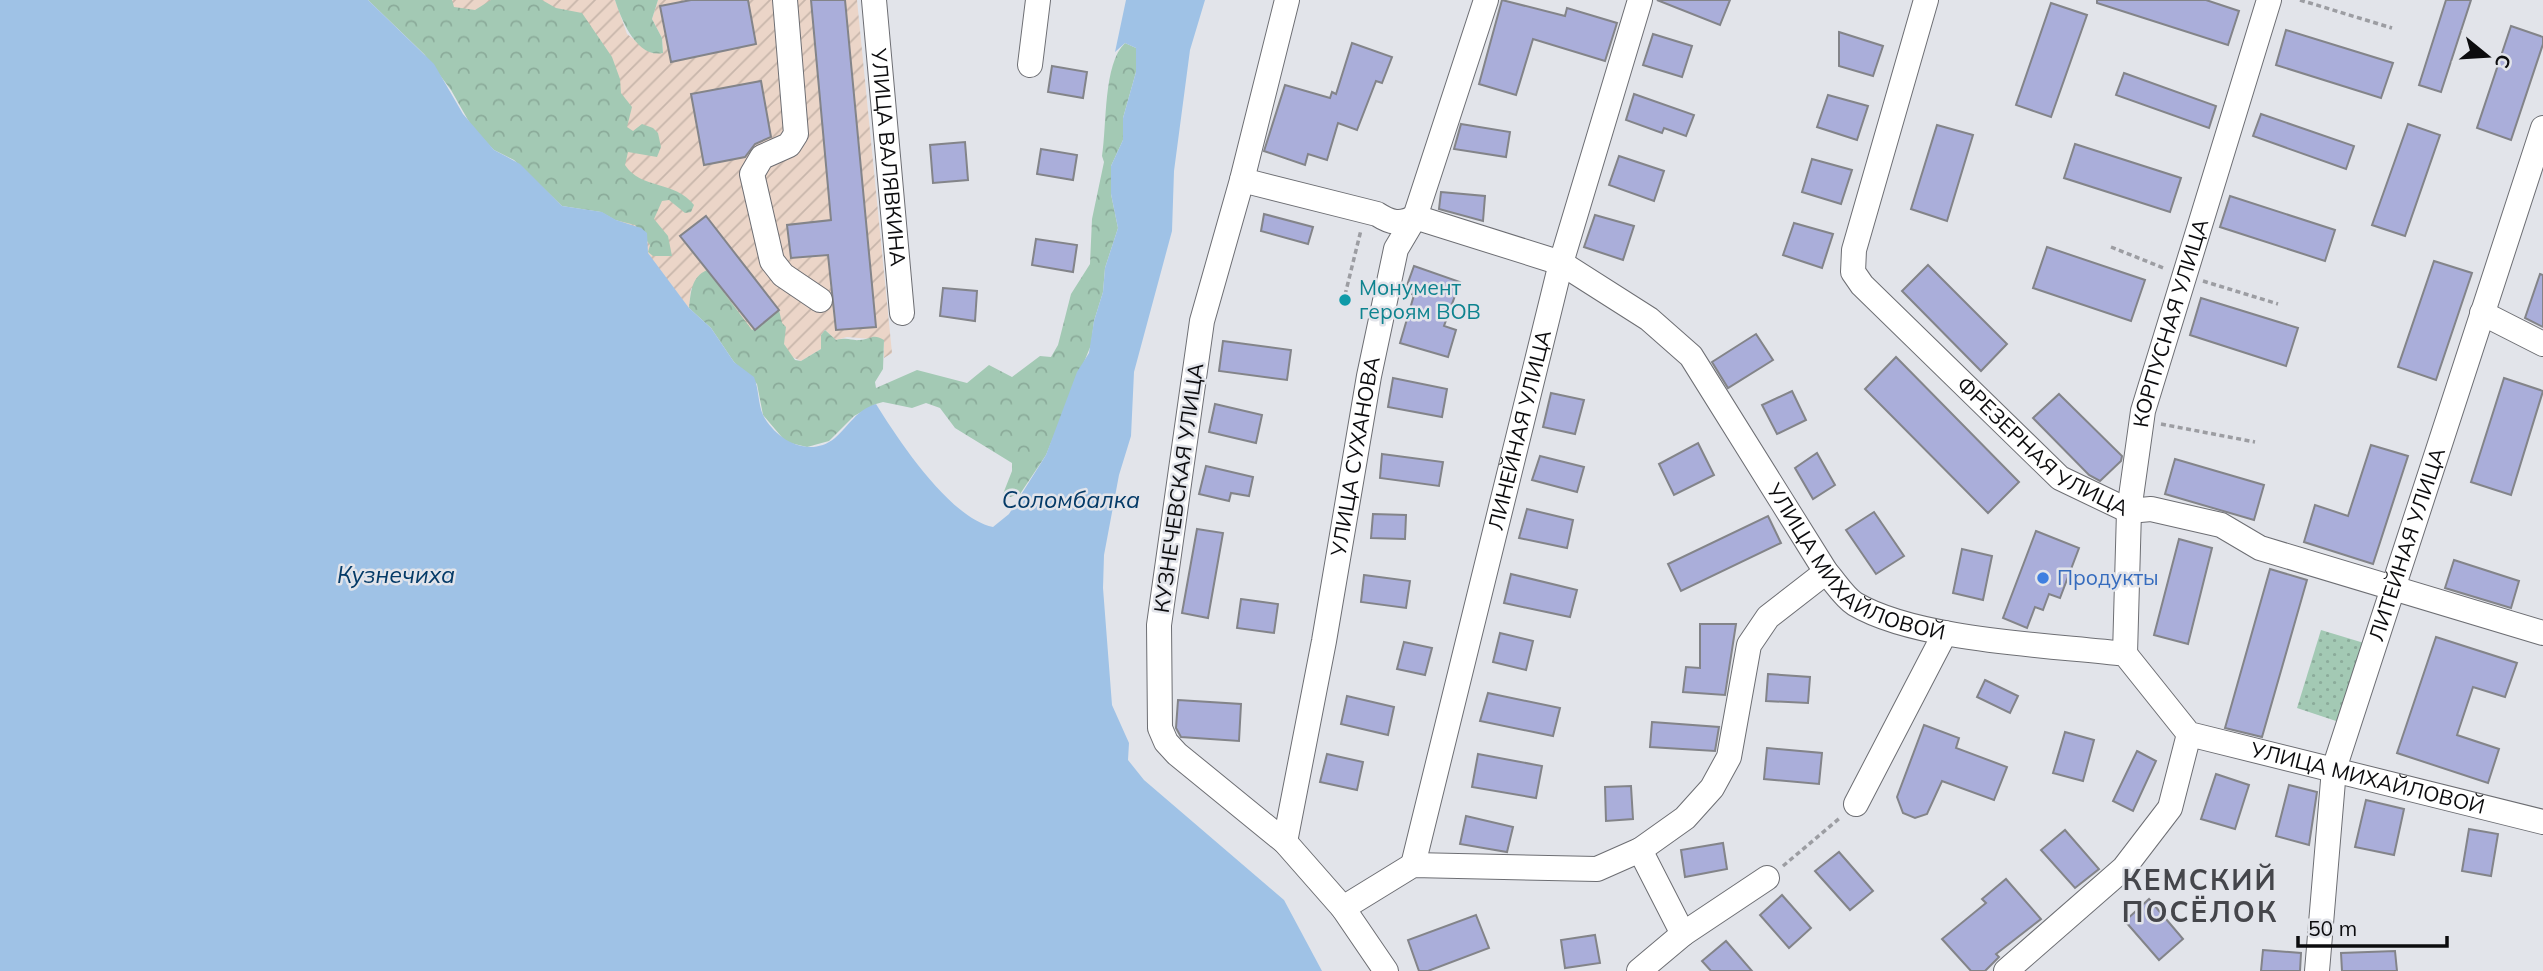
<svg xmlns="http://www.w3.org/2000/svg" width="2543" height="971" font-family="Mulish,sans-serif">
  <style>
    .industrial { fill: url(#industrial-furrows) }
    .forest { fill: url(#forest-crowns) }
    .park { fill: url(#park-dots) }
    .water { fill: #9fc2e6 }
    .building { fill: #aaaeda; stroke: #838489; stroke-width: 2 }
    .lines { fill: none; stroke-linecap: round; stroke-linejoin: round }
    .minor-casing { stroke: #6d6e73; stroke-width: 26 }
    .path { stroke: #9c9da2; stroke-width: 3.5; stroke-dasharray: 5 3.5; stroke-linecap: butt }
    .minor { stroke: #fff; stroke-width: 24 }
    .culture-dot { fill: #0f9aa8; stroke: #e2e4ea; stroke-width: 2.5 }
    .shop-dot { fill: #3f7fe0; stroke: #e2e4ea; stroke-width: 2.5 }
    .labels { text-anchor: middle; stroke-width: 5; stroke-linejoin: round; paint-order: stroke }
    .street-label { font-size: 21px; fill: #0c0c0e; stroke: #e2e4ea }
    .culture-label { font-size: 21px; fill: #0d838f; stroke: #e2e4ea; text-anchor: start }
    .shop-label { font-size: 21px; fill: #366cbe; stroke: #e2e4ea; text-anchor: start }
    .water-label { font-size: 23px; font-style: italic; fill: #043a67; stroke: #e2e4ea }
    .district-label { font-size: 28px; font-weight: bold; letter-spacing: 2px; fill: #45464b; stroke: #e2e4ea }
  </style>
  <defs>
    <pattern id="industrial-furrows" width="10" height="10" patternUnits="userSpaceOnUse" patternTransform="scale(1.75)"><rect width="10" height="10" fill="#ebd5c8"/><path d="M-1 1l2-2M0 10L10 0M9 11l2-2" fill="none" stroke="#c8b6ab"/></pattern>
    <pattern id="forest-crowns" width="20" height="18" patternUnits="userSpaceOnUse" patternTransform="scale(1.75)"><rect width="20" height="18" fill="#a3c9b4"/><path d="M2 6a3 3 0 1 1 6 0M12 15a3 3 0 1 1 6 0" fill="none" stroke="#8bab9a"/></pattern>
    <pattern id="park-dots" width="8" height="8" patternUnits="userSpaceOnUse" patternTransform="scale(1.75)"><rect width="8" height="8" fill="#a3c9b4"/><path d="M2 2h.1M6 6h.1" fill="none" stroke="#8bab9a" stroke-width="1.8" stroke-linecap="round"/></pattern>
  </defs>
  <rect width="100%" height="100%" fill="#e2e4ea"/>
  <path class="industrial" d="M442,0H615L627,34L650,52L663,53L662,38L652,19L658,0H857L892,353L884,358V340L847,337L836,340L825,330L821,335V349L801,361L790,356L784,344L779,311L752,331L691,288L689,308Z"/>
  <g class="forest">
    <path d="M368,0H452L454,7L475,10L491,0H542L556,8L582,13L612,57L620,79L621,93L632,107L627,127L633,131L642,124L653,128L658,133L661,147L657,157L628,152L625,165C641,190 675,180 694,205L691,212L685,213L669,200L662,201L654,219L668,236L672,256H653L648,252L650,245L635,225L615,220L601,212L562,206L514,160L494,150L472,127L451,90L424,54Z"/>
    <path d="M615,0H658L652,19L662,38L663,53C637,59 621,19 615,0Z"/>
    <path d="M1125,43L1136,48V72L1123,118V140L1111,166V194L1118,228L1105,268L1103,292L1094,321L1091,345L1046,455L1020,494L1010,497L1003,494L1012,471V463L955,428L940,408L926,403L912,408L883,402L876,404L854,416L829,441L807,447L786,442L763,415L757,384L734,362L711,328L689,308C691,292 691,277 707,270L752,330L779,310L782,323L786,327L784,344L795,360L801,361L821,349V335L825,330L836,340C850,337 850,341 860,340C871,339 873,333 884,340L883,369L875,382L876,388L917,370L967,383L989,365L1012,377L1040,356L1051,357L1058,345L1071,294L1090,264L1092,219L1104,162L1102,156C1107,125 1103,64 1125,43Z"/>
  </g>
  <path class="park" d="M2321,630L2364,643L2339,722L2297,708Z"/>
  <path class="water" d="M0,0H368L434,64L463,114L494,150L520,164L562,206L602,212L616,220L641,228L647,233L648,253L689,308L711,328L734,362L754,377C759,389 758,404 763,415C776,440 809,459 835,438C850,425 856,410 876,404C899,441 950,518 993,527L1009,514L1046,455L1077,372L1089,353L1094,321L1103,292L1105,268L1118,228L1111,194V166L1123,140V118L1136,72V48L1125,43L1115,52L1126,0H1205L1190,50L1174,171L1172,231L1134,372L1131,436L1119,475L1104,555L1103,588L1112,705L1129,743L1128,760L1144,780L1284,900L1322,971H0Z"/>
  <g class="building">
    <path d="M691,0H748L756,44L671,62L660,6Z"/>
    <path d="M811,0H845L876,327L836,330L828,255L791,258L787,225L831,220Z"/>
    <path d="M1502,0L1565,16L1567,8L1617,23L1605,61L1533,39L1516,95L1479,84Z"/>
    <path d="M1657,0H1730L1720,25Z"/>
    <path d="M2097,0H2206L2239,11L2228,45L2097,3Z"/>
    <path d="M2446,0H2471L2441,92L2419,85Z"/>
    <path d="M2051,3L2087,15L2051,117L2016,105Z"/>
    <path d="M2511,26L2543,37V44L2511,140L2477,128Z"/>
    <path d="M2286,30L2393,63L2381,98L2276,65Z"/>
    <path d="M1839,32L1883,46L1873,76L1839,66Z"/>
    <path d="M1653,34L1692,46L1682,77L1643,65Z"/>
    <path d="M1352,43L1392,57L1382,83L1376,81L1357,130L1338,123L1327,160L1308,154L1305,165L1264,151L1285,85L1330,98L1332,92L1336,94Z"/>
    <path d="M1052,66L1087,72L1083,98L1048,92Z"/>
    <path d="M2124,73L2216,106L2209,128L2116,95Z"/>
    <path d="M761,81L771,137L755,144L745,157L704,165L691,94Z"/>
    <path d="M1634,94L1694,115L1686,136L1664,128L1662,133L1626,120Z"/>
    <path d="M1828,95L1868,106L1857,140L1817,127Z"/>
    <path d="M2261,114L2354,146L2346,169L2253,136Z"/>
    <path d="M1461,124L1510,132L1506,157L1454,149Z"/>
    <path d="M2408,124L2440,135L2405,236L2372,225Z"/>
    <path d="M1937,125L1973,135L1947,221L1911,209Z"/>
    <path d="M965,142L968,180L933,183L930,145Z"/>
    <path d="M2075,144L2181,178L2170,212L2064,178Z"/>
    <path d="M1041,149L1077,155L1073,180L1037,174Z"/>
    <path d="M1619,156L1664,171L1654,201L1609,185Z"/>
    <path d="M1812,159L1852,170L1841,204L1802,192Z"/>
    <path d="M1441,192L1485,196L1483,221L1439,209Z"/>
    <path d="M2230,196L2335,230L2325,261L2220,227Z"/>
    <path d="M1264,214L1313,227L1308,244L1261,231Z"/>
    <path d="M1595,215L1634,226L1623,260L1584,247Z"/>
    <path d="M706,216L779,310L755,330L680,236Z"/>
    <path d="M1794,223L1833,234L1822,268L1783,255Z"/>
    <path d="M1036,239L1077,245L1073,272L1032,265Z"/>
    <path d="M2047,247L2145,280L2131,321L2033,288Z"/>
    <path d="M2434,261L2472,273L2436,380L2398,367Z"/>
    <path d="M1928,265L2007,344L1981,371L1902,291Z"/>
    <path d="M1414,266L1460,282L1444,326L1456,330L1448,357L1400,343L1414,295L1405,291Z"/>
    <path d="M2540,274L2543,275V327L2525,318Z"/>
    <path d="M943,288L977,291L975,321L940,316Z"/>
    <path d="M2201,298L2298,328L2286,366L2190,335Z"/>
    <path d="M1756,334L1773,360L1728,388L1712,362Z"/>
    <path d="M1223,341L1291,350L1287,380L1219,371Z"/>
    <path d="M1896,357L2019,482L1988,513L1865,389Z"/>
    <path d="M1393,378L1447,389L1442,417L1388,407Z"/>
    <path d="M2504,378L2543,391L2511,495L2471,482Z"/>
    <path d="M1792,391L1806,420L1777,434L1762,405Z"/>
    <path d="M1551,393L1584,400L1575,434L1543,427Z"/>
    <path d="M2059,394L2122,456L2121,461L2100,481L2089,475L2033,418Z"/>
    <path d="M1215,404L1262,415L1256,443L1209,432Z"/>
    <path d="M1698,443L1714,475L1674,495L1659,464Z"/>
    <path d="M2371,445L2408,456L2373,564L2304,542L2315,505L2348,516Z"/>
    <path d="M1817,453L1835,485L1813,499L1795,468Z"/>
    <path d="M1382,454L1443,462L1439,486L1380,478Z"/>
    <path d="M1540,456L1584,467L1577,492L1532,480Z"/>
    <path d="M2175,459L2264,485L2254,520L2165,494Z"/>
    <path d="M1206,466L1253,477L1249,496L1231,493L1229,501L1199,494Z"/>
    <path d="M1527,509L1573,520L1567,548L1519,538Z"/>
    <path d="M1874,512L1904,556L1876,574L1846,530Z"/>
    <path d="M1373,514L1406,515L1405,539L1371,538Z"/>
    <path d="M1768,516L1781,543L1681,591L1668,564Z"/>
    <path d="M1197,529L1223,533L1208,618L1182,613Z"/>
    <path d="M2036,531L2079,548L2060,598L2049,594L2043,610L2035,607L2027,628L2003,618Z"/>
    <path d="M2179,539L2212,548L2188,644L2154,635Z"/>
    <path d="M1962,549L1992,556L1983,600L1953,593Z"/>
    <path d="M2454,560L2519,581L2511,608L2445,588Z"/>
    <path d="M2270,569L2307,580L2262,737L2225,728Z"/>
    <path d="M1511,574L1577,590L1570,617L1504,603Z"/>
    <path d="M1364,575L1410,581L1406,608L1361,602Z"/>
    <path d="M1241,599L1278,604L1274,633L1237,628Z"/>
    <path d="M1700,624H1736L1725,695L1683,692L1686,667L1700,668Z"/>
    <path d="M1500,633L1533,641L1526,670L1493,662Z"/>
    <path d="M2436,637L2517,663L2505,697L2473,687L2457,735L2499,749L2488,783L2397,753Z"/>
    <path d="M1404,642L1432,648L1425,675L1397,669Z"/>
    <path d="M1768,674L1810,677L1808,703L1766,701Z"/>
    <path d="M1985,680L2018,696L2010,713L1977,697Z"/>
    <path d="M1488,693L1560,708L1553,736L1480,721Z"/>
    <path d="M1347,696L1394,707L1388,735L1341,724Z"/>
    <path d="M1178,700L1241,704L1239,741L1181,737L1176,728Z"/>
    <path d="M1652,722L1719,727L1715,751L1650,747Z"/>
    <path d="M1924,725L1959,738L1956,748L2007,767L1994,800L1942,781L1927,814L1915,818L1903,813L1897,797Z"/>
    <path d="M2065,732L2094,740L2083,781L2053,773Z"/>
    <path d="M1767,748L1822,753L1819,784L1764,779Z"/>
    <path d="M2137,751L2156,761L2133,811L2113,801Z"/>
    <path d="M1327,754L1363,762L1357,790L1320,782Z"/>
    <path d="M1478,754L1542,766L1536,798L1472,787Z"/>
    <path d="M2216,774L2249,785L2235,829L2201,819Z"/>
    <path d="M2289,785L2317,792L2309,845L2276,836Z"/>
    <path d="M1631,786L1633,819L1606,821L1605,787Z"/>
    <path d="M2366,800L2404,809L2394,855L2355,847Z"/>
    <path d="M1466,816L1513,827L1507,852L1460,844Z"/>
    <path d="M2469,829L2498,834L2491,876L2462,871Z"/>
    <path d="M2065,830L2099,869L2075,888L2041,850Z"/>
    <path d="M1723,843L1727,869L1685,877L1681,850Z"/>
    <path d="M1839,852L1873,891L1850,910L1815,871Z"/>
    <path d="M2006,879L2041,919L1996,954L1999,957L1985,971H1971L1942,939L1986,903L1982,899Z"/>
    <path d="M1782,895L1811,928L1789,948L1760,915Z"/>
    <path d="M2149,899L2183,939L2159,960L2125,921Z"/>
    <path d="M1476,915L1489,948L1428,971H1419L1408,940Z"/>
    <path d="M1595,935L1600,963L1565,968L1561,940Z"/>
    <path d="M1726,941L1752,971H1711L1702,961Z"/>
    <path d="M2263,950L2301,953L2300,971H2261Z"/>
    <path d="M2395,951L2397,971H2342L2341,953Z"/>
  </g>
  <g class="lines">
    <defs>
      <g id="minor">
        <path d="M785,0L796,134L789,145L762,157L752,174L772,261L783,275L820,300"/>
        <path id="s1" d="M874,0L902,313"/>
        <path d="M1287,0L1242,180L1202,321L1159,625L1160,728L1166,742L1177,754L1285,842L1343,908L1386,971"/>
        <path id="s2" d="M1926,0L1854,250L1853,272L1862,285L2060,478L2129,511L2151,509L2221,525L2260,548L2543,633"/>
        <path d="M1030,65L1038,0"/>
        <path id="s3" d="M1242,180L1377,214C1391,223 1400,225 1415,217L1561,263L1649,319L1691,356L1826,572C1835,582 1844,597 1855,604C1918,641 2051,645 2125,654L2189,734L2543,822"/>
        <path d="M2482,313L2543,344"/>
        <path id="s4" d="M2125,654L2129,511L2143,411L2269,0"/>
        <path d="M1856,804L1945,633"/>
        <path id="s5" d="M1285,842L1324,641L1369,376L1396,249L1415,217L1486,0"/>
        <path d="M1640,850L1683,934"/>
        <path id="s6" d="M1413,865L1561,263L1640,0"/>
        <path d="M1343,908L1413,865L1597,869L1640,850L1685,818L1712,788L1729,757L1749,645L1768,617L1826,572"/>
        <path d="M1639,971L1683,934L1767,878"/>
        <path d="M2006,971L2124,868L2170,808L2189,734"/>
        <path id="s7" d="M2317,971L2334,769L2543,128"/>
      </g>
    </defs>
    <use href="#minor" class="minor-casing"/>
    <g class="path">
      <path d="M2300,0L2392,28"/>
      <path d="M2111,247L2166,269"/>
      <path d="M2203,281L2278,304"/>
      <path d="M1345,295L1361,230"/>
      <path d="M2161,424L2255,442"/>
      <path d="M1783,866L1841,817"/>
    </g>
    <use href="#minor" class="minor"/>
  </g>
  <circle class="culture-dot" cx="1345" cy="300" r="7"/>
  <circle class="shop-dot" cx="2043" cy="578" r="7"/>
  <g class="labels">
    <g class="street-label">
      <text dy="7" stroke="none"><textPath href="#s1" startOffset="158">УЛИЦА ВАЛЯВКИНА</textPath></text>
      <text dy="7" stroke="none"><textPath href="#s4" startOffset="336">КОРПУСНАЯ УЛИЦА</textPath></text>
      <text dy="7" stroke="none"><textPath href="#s6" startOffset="448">ЛИНЕЙНАЯ УЛИЦА</textPath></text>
      <text dy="7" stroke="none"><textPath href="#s2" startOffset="542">ФРЕЗЕРНАЯ УЛИЦА</textPath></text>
      <text dy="7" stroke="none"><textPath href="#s5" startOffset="392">УЛИЦА СУХАНОВА</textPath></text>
      <text transform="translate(1179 488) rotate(-82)" y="7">КУЗНЕЧЕВСКАЯ УЛИЦА</text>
      <text dy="7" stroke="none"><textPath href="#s7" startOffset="439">ЛИТЕЙНАЯ УЛИЦА</textPath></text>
      <text dy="7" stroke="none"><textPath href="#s3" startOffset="766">УЛИЦА МИХАЙЛОВОЙ</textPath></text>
      <text dy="7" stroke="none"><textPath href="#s3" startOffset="1354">УЛИЦА МИХАЙЛОВОЙ</textPath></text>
    </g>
    <g class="culture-label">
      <text x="1359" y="295">Монумент<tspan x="1359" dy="24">героям ВОВ</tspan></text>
    </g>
    <g class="shop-label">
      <text x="2057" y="585">Продукты</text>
    </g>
    <g class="water-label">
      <text x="1071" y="508">Соломбалка</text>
      <text x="396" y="583">Кузнечиха</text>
    </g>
    <g class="district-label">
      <text x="2200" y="890">КЕМСКИЙ<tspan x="2200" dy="32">ПОСЁЛОК</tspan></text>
    </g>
  </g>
  <g transform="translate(2487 56) rotate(108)" stroke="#e2e4ea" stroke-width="5" paint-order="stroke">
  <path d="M0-5L12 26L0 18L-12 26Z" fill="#0c0c0e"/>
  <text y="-10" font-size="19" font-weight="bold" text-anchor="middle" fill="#0c0c0e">С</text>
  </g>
  <path d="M2298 936v10h149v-10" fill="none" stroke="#0c0c0e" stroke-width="3.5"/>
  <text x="2308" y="936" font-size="21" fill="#0c0c0e" stroke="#e2e4ea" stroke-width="5" paint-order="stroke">50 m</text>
</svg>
